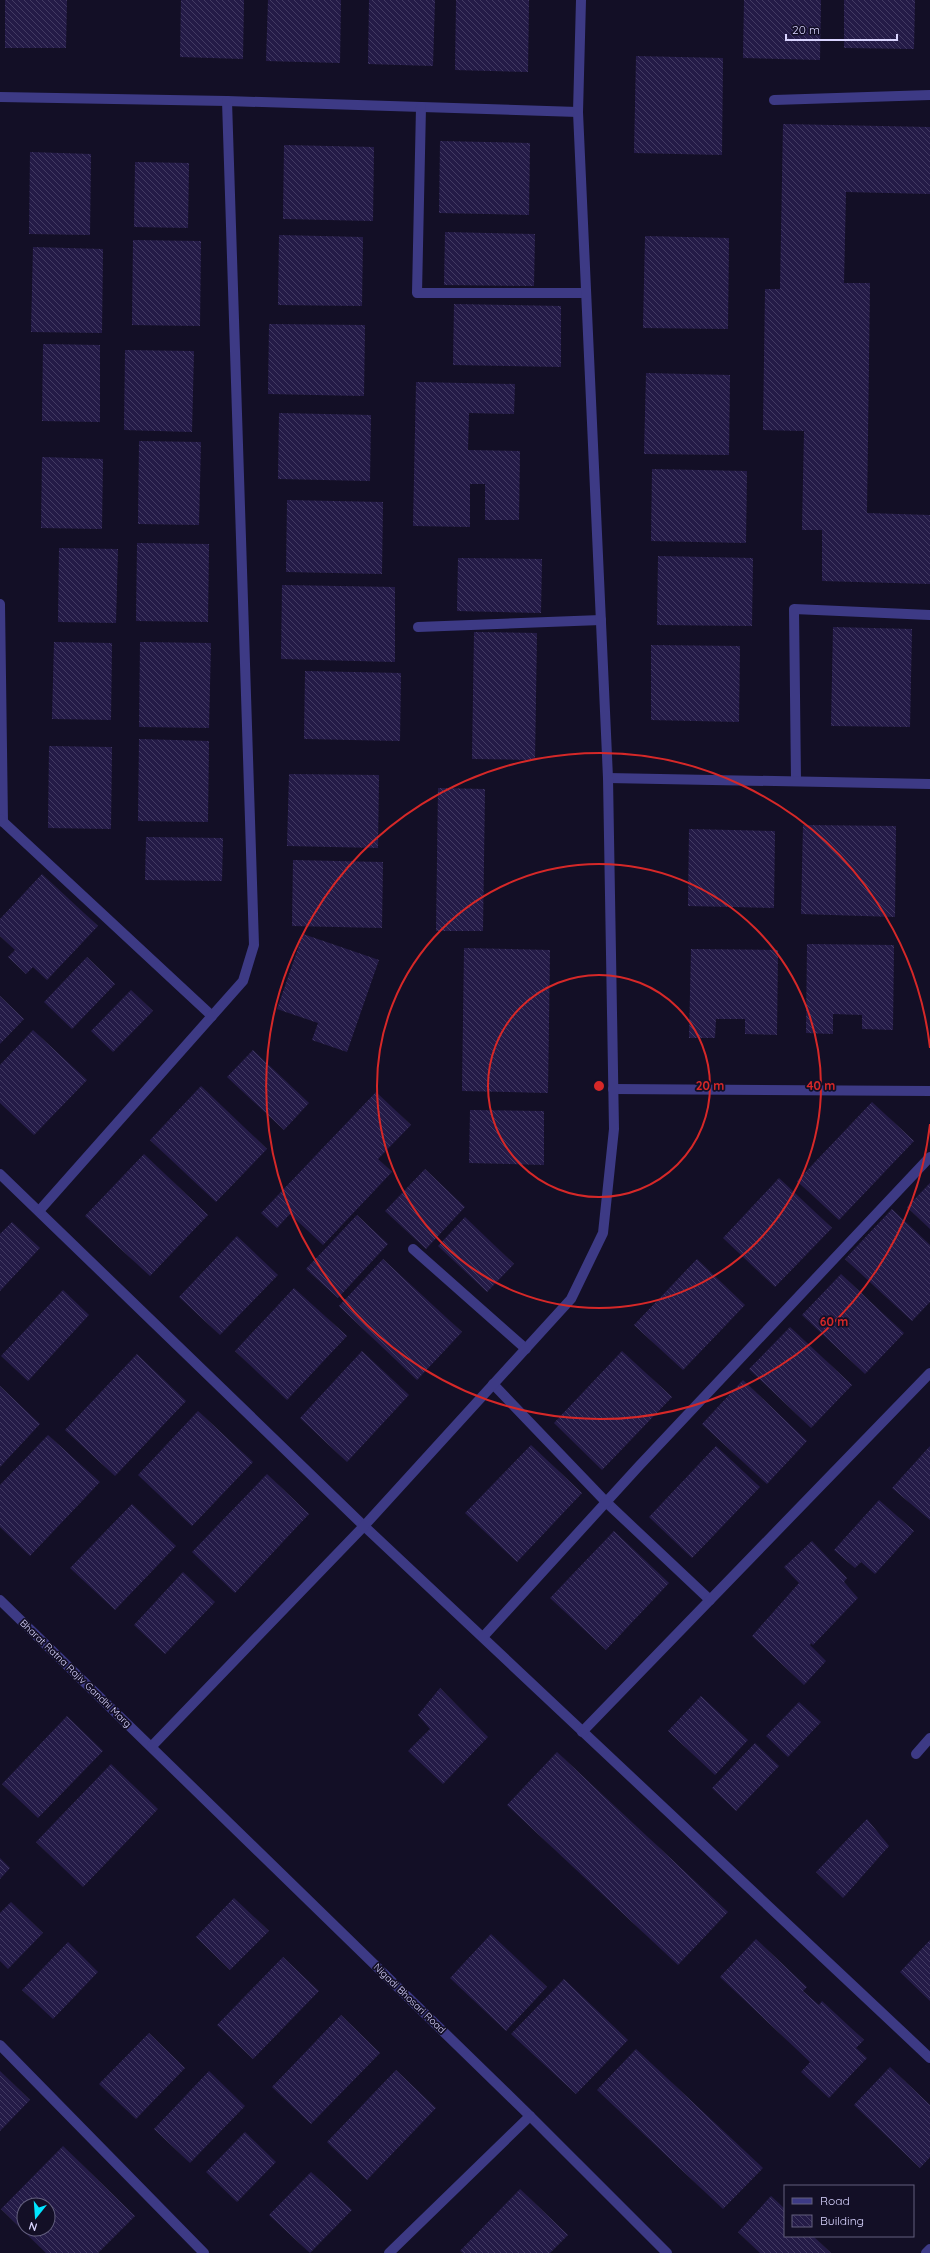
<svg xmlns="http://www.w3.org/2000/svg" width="930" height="2253" font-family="Quicksand,sans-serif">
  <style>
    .building { fill: url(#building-back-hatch); fill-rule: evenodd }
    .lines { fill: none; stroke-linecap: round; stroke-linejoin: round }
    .lane { stroke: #3d3a85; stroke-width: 10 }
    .street { stroke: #3d3a85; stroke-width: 10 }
    .ring { fill: none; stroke: #d62828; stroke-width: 2 }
    .labels { text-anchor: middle; stroke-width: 3.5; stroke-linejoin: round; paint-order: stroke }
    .street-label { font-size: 10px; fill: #d9d4ff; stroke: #130f26 }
    .centre { fill: #d62828; stroke: #130f26; stroke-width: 2 }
    .ring-label { font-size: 12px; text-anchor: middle; font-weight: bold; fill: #d62828; stroke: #130f26; stroke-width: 3.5; stroke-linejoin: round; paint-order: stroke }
  </style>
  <defs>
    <pattern id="building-back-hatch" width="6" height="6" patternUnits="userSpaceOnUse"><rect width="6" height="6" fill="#241b47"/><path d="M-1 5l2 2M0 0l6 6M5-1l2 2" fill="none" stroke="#433b63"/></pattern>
  </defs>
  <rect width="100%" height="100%" fill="#130f26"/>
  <g class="building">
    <path d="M5,0H67L66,48H5Z"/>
    <path d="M181,0H244L243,59L180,57Z"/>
    <path d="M268,0H341L340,63L266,61Z"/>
    <path d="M369,0H435L433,66L368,64Z"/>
    <path d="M456,0H529L528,72L455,70Z"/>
    <path d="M744,0H821L820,60L743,58Z"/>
    <path d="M844,0H915L914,49L844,48Z"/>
    <path d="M636,56L723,58L722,155L634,153Z"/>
    <path d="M783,124L930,127V194L846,192L844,283H870L867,513L930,515V584L822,581V530H802L804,431L763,430L765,289H780Z"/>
    <path d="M440,141L530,143L529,215L439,213Z"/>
    <path d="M284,145L374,147L373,221L283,219Z"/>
    <path d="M30,152L91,154L90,235L29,234Z"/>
    <path d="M135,162L189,163L188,228L134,227Z"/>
    <path d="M445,232L535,234L534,286L444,285Z"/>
    <path d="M279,235L363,237L362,306L278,305Z"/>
    <path d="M645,236L729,238L728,329L643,328Z"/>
    <path d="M133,240L201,241L200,326L132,325Z"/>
    <path d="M33,247L103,249L102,333L31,332Z"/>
    <path d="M454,304L561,306V367L453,365Z"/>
    <path d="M269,324L365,325L364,396L268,394Z"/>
    <path d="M43,344L100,345V422L42,421Z"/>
    <path d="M125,350L194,351L192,432L124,430Z"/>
    <path d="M646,373L730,375L729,455L644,454Z"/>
    <path d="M416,382L515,384L514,414L469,413L468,450L520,451L519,520H485V484H470V527L413,526Z"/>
    <path d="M279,413L371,415L370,481L278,479Z"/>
    <path d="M139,441L201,442L199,525L138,524Z"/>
    <path d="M42,457L103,459L102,529L41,528Z"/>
    <path d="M652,469L747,471L746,543L651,541Z"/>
    <path d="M287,500L383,502L382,574L286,572Z"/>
    <path d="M137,543L209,544L208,622L136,621Z"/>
    <path d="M59,548L118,549L116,623L58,622Z"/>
    <path d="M658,556L753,558L752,626L657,625Z"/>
    <path d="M458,558L542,559L541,613L457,611Z"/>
    <path d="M282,585L395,587V662L281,659Z"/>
    <path d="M833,627L912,629L910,727L831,726Z"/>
    <path d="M474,632L537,633L535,760L472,759Z"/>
    <path d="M54,642L112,643L111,720L52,719Z"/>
    <path d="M140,642L211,643L209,728L139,727Z"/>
    <path d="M651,645L740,646L739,722L651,720Z"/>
    <path d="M305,671L401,673L400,741L304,739Z"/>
    <path d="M139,739L209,741L208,822L138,821Z"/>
    <path d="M49,746L112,747L111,829L48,828Z"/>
    <path d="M289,774L379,775L378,848L287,846Z"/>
    <path d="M438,788L485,789L483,931H436Z"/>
    <path d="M803,825L896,826L895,917L801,914Z"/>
    <path d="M689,829L775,831L774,908L688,906Z"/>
    <path d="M146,837L223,838L222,881L145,880Z"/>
    <path d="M293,860L383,862L382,928L292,926Z"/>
    <path d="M42,874L98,926L47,980L33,967L26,974L8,957L15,950L0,936V919Z"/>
    <path d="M303,934L379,960L347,1052L312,1040L318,1023L277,1009Z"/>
    <path d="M807,944L894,945L893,1030L862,1029V1015L833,1014V1034L806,1033Z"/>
    <path d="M464,948L550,950L548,1093L462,1091Z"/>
    <path d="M691,949L778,950L777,1035L745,1034V1019H716L715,1038H689Z"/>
    <path d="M87,957L115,984L72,1029L44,1002Z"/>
    <path d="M131,990L153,1011L113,1052L91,1031Z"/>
    <path d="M0,996L24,1019L0,1044Z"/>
    <path d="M33,1030L87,1080L34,1135L0,1103V1065Z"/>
    <path d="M253,1050L309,1103L284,1130L227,1077Z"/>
    <path d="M201,1086L267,1149L216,1202L150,1140Z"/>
    <path d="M376,1092L411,1125L378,1159L392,1172L323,1245L290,1214L277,1228L261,1213Z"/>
    <path d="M872,1102L914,1141L839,1220L797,1181Z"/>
    <path d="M470,1110L544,1111V1165L469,1163Z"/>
    <path d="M144,1154L208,1215L150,1276L85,1216Z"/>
    <path d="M425,1169L465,1207L426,1249L385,1211Z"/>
    <path d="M779,1178L832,1228L775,1287L723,1238Z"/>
    <path d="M930,1183V1229L907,1207Z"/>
    <path d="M892,1209L930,1245V1302L912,1321L845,1259Z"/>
    <path d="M357,1215L388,1244L338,1298L306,1269Z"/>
    <path d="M465,1217L514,1264L487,1292L438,1246Z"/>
    <path d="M12,1222L40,1248L0,1291V1234Z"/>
    <path d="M237,1236L278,1275L220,1335L179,1297Z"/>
    <path d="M383,1259L462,1332L417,1380L339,1306Z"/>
    <path d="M697,1259L745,1305L683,1370L634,1325Z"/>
    <path d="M841,1274L904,1333L865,1374L802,1315Z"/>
    <path d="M294,1288L347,1336L287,1400L235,1351Z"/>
    <path d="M63,1290L89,1315L28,1381L1,1356Z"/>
    <path d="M790,1327L852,1385L811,1428L749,1369Z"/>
    <path d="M362,1351L409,1395L347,1462L300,1418Z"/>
    <path d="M622,1351L672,1397L602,1470L554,1423Z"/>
    <path d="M137,1354L186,1401L115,1476L65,1430Z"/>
    <path d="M743,1380L807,1441L767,1484L702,1424Z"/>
    <path d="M0,1386L40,1424L0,1467Z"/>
    <path d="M198,1411L253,1462L192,1526L138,1475Z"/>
    <path d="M48,1435L100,1482L30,1556L0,1527V1485Z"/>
    <path d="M531,1445L582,1493L517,1562L465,1513Z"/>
    <path d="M716,1446L760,1487L692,1558L649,1517Z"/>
    <path d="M930,1446V1520L892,1488Z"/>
    <path d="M267,1474L309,1514L235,1593L192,1552Z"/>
    <path d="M879,1500L914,1531L875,1574L861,1562L855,1568L834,1550Z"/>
    <path d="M132,1504L176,1546L115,1610L70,1568Z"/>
    <path d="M614,1531L669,1583L606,1650L550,1598Z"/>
    <path d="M812,1541L847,1578L844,1582L858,1598L813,1645L811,1643L810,1645L826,1661L804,1685L752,1636L799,1583L784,1567Z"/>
    <path d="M183,1572L215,1602L165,1654L134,1625Z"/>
    <path d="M440,1688L488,1737L443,1784L408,1751L430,1729L418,1715Z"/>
    <path d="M701,1696L748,1740L715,1775L668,1731Z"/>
    <path d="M799,1702L821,1722L788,1757L766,1736Z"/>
    <path d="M67,1716L103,1751L38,1818L2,1784Z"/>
    <path d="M755,1743L779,1766L736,1811L712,1788Z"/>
    <path d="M557,1752L728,1912L678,1965L507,1805Z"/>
    <path d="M111,1764L158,1809L83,1887L36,1842Z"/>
    <path d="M867,1819L889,1846L843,1898L816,1872Z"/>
    <path d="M0,1858L10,1868L0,1879Z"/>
    <path d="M234,1898L269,1931L230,1970L196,1937Z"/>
    <path d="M11,1902L43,1933L8,1969L0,1961V1913Z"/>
    <path d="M491,1934L547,1987L506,2031L450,1978Z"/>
    <path d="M756,1939L807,1987L803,1991L819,2005L822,2001L864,2040L856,2048L867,2058L829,2098L801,2072L810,2062L720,1977Z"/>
    <path d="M930,1940V2001L900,1972Z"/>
    <path d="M68,1942L98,1972L53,2019L22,1990Z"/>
    <path d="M283,1957L319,1991L253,2059L217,2025Z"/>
    <path d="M564,1979L628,2040L576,2094L511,2034Z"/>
    <path d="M341,2015L380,2053L311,2124L272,2087Z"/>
    <path d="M149,2033L185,2068L136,2119L99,2084Z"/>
    <path d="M636,2049L763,2168L723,2209L597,2090Z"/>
    <path d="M890,2067L930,2105V2157L920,2168L854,2105Z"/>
    <path d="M396,2070L436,2108L367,2180L327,2142Z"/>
    <path d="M0,2071L30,2100L0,2131Z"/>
    <path d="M209,2071L245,2106L190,2163L154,2129Z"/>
    <path d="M245,2132L276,2162L237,2202L206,2172Z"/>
    <path d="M63,2146L135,2216L98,2253H46L1,2209ZM24,2205H48V2229H24Z"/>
    <path d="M311,2172L352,2210L310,2253L269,2215Z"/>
    <path d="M520,2189L568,2235L550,2253H463L460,2251Z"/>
    <path d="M771,2196L785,2209V2236H813L831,2253H760L738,2232Z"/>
  </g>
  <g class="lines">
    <path class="lane" d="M796,781L794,609L930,615"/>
    <g class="street">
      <path d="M0,97L227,101L578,112"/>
      <path d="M774,100L930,95"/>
      <path d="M421,107L417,293H586"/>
      <path d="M0,604L3,822"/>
      <path d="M418,627L601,620"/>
      <path d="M608,778L930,784"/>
      <path d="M0,819L212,1016"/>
      <path d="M613,1089L930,1091"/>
      <path d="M0,1174L364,1526L930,2058"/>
      <path d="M39,1211L243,981L254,945L227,101"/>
      <path d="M413,1249L526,1349"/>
      <path d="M493,1384L606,1502L710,1600"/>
      <path d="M0,1600L530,2116L667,2253"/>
      <path d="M483,1637L639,1466L930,1157"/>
      <path d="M582,1732L930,1373"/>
      <path d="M152,1746L364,1526L571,1299L603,1233L614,1129L608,778L578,112L581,0"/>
      <path d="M916,1754L930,1738"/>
      <path d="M0,2045L204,2253"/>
      <path d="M389,2253L530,2116"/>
      <path d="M926,2253L930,2249"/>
    </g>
  </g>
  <g class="ring">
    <circle cx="599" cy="1086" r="111"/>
    <circle cx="599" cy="1086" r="222"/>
    <path d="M930 1124A333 333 0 1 1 930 1048"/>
  </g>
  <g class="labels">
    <g class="street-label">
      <text transform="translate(76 1673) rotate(44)" y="4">Bharat Ratna Rajiv Gandhi Marg</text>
      <text transform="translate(410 1998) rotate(44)" y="4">Nigadi Bhosari Road</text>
    </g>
  </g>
  <circle cx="599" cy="1086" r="6" class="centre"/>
  <g class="ring-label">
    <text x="710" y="1090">20 m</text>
    <text x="821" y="1090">40 m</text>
    <text x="834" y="1326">60 m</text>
  </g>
  <rect x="784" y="2185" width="130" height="52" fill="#130f26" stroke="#625e7d"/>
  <rect x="792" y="2198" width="20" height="6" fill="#3d3a85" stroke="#625e7d"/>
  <text x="820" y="2205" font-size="12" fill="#d9d4ff">Road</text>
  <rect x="792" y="2215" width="20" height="12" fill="url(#building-back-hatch)" stroke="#625e7d"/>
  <text x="820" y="2225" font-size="12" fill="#d9d4ff">Building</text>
  <g transform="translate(36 2217) rotate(197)"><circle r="19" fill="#130f26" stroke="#625e7d"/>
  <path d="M0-3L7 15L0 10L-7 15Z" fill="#00e5ff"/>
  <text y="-6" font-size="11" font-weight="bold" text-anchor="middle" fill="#d9d4ff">N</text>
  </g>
  <path d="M786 34v6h111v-6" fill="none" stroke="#d9d4ff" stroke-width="2"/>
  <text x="792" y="34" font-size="12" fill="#d9d4ff" stroke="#130f26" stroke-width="3" paint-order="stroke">20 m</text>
</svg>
